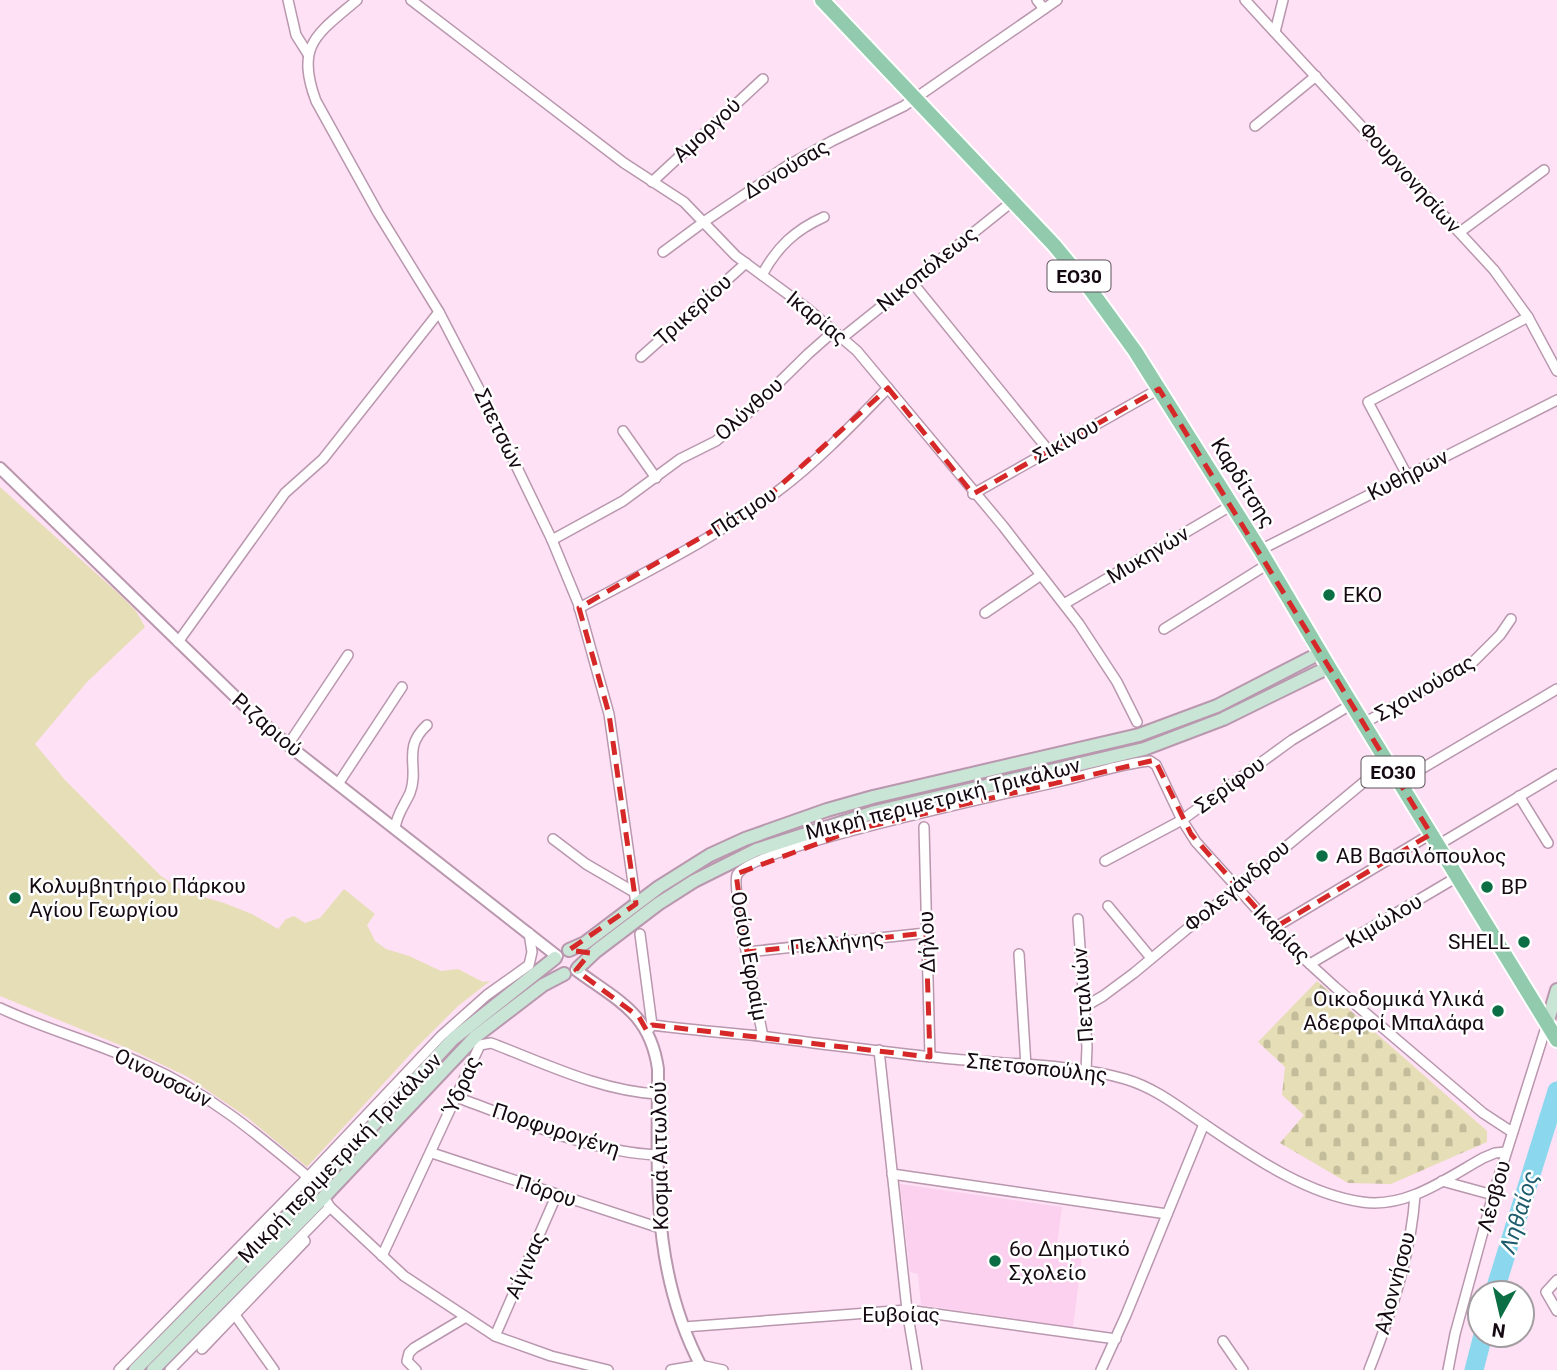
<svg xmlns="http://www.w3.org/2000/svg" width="1557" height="1370" font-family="Roboto,sans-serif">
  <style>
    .built { fill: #fcd1ef }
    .green { fill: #e6deb6 }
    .cemetery { fill: url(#cemetery-stones) }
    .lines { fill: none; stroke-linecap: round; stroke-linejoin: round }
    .river { stroke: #8bd8ee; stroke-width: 19 }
    .minor-casing { stroke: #b997ae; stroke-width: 12 }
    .tertiary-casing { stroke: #b997ae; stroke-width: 14 }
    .secondary-casing { stroke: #b997ae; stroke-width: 16 }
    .primary-casing { stroke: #fff; stroke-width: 18 }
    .minor { stroke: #fff; stroke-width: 9 }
    .tertiary { stroke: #fff; stroke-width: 10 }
    .secondary { stroke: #c9e5d6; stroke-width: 12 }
    .primary { stroke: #92caad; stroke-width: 14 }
    .marked { fill: none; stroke: #d62828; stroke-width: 5; stroke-dasharray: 14 9; stroke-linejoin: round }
    .poi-dot { fill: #0b6e44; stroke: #fff; stroke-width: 2.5 }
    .labels { text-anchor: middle; stroke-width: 5; stroke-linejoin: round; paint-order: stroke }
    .shield { fill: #fff; stroke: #5b5359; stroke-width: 2 }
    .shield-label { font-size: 19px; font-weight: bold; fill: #150912 }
    .street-label { font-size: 21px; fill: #150912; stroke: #fff }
    .poi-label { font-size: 21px; fill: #150912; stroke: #fff; text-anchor: start }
    .water-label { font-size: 23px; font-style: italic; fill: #1d5c6c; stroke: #fff }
  </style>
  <defs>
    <pattern id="cemetery-stones" width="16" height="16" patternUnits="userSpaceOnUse" patternTransform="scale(1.75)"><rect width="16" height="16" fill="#e6deb6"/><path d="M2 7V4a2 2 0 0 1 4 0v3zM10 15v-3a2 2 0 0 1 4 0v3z" fill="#c4bd9b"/></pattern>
  </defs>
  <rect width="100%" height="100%" fill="#fee1f4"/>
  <path class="built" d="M900,1184L1062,1207L1057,1245L1083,1249L1073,1327L921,1305L918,1274L910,1272Z"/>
  <path class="green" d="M0,487L118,593L136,611L145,627L87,682L35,744L65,780L161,876L190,896L196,895L224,903L252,914L278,929L286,919L294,916L305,923L320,918L344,889L375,914L367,925L375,941L386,949L409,956L441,971L458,969L483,982L490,981L458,1006L416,1048L307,1167L248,1118L188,1077L132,1050L0,996Z"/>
  <path class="cemetery" d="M1317,981L1487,1131V1142L1391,1184L1348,1183L1280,1143L1304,1115L1282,1095L1285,1067L1258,1042Z"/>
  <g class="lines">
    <g class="river">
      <path d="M1494,1293L1557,1091"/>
      <path d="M1474,1370L1483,1335"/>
    </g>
    <defs>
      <g id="minor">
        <path d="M288,0L296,35L308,54"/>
        <path d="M357,0C317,34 295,45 316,101L378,213L439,312L478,387L552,540L578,603L609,714L636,904"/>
        <path d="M411,0L624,163L684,202L736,256L808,309L857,351L1003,526L1079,624L1117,682L1137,722"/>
        <path d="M1037,0L1044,9"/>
        <path d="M1245,0L1494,270L1528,317L1557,371"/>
        <path d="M1275,32L1283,0"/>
        <path d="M1255,126L1316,76"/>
        <path d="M652,182L763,79"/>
        <path d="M1460,232L1544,170"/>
        <path d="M663,252L705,221L787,166L832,141L904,106L1057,0"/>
        <path d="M762,275C777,247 795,230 824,217"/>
        <path d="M912,282L1049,451"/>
        <path d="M842,338L1013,201"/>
        <path d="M641,357L746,263"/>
        <path d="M623,431L656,478"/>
        <path d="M1407,475L1368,402L1528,317"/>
        <path d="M973,494L1159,389"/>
        <path d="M552,540L623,501L680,459L716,441L744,417L808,354L834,331"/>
        <path d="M1260,550L1557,400"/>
        <path d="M1064,604L1232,505"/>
        <path d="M579,608C646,572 717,537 778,491C818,461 853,424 888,388"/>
        <path d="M985,613L1041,575"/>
        <path d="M1164,629L1268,564"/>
        <path d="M178,642L285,493L323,459L439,312"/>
        <path d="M1364,723L1472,663L1500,635L1511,619"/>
        <path d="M288,745L348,655"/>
        <path d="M1399,782L1557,689"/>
        <path d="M338,784L402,687"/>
        <path d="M1519,796L1548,843"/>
        <path d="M924,827L930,1057"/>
        <path d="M395,828C397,814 404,806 410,793C420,767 401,749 427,725"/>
        <path d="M553,839L586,864L634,892"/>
        <path d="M1438,845L1557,774"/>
        <path d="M1105,861L1182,820L1292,740L1352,704"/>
        <path d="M1108,906L1151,958"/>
        <path d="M1078,919L1087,1047L1086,1071"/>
        <path d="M1274,928L1431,834"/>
        <path d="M640,934L652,1025L650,1028"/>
        <path d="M747,952L926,933"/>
        <path d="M1019,954L1026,1066"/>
        <path d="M1310,964L1457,877"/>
        <path d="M1084,1007L1103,996L1134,973L1388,762"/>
        <path d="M0,1008C47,1030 98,1043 145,1065C207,1092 257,1134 308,1177"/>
        <path d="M652,1025C691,1030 729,1033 768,1037C829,1045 890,1053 952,1059C1005,1064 1074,1064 1125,1079C1156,1088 1180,1108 1207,1126C1253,1157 1306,1194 1362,1202C1406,1209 1447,1178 1483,1158L1495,1153L1506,1152"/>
        <path d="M763,1037C759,1015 731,887 737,875C751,847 1014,792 1057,782C1085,776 1123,763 1150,761L1156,765L1182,820L1196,842L1288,944L1335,987L1483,1113L1512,1132"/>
        <path d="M879,1050L907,1310L917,1370"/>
        <path d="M456,1097C520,1120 589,1152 657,1155"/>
        <path d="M432,1153L660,1228"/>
        <path d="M892,1174L1167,1214"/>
        <path d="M1442,1181L1493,1195"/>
        <path d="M324,1197L330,1207L404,1276L495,1336L551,1356L608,1370"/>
        <path d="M382,1256L480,1045L491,1043C544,1063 600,1091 658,1094"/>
        <path d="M1557,1280L1546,1292L1557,1311"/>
        <path d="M235,1315L274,1370"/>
        <path d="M684,1327L907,1310L1116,1339"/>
        <path d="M495,1336L557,1194"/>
        <path d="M1223,1341L1243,1370"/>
        <path d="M202,1349L305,1241"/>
        <path d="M119,1370L308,1177L441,1036L487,995L529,965L532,952L529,933"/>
        <path d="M170,1370L330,1207"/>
        <path d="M416,1370L407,1361L409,1353L414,1348L466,1317"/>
        <path d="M671,1370L700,1365L723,1370"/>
        <path d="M1101,1370L1126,1315L1204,1124"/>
        <path d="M1369,1370C1391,1314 1411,1255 1415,1195"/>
        <path d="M1448,1370L1455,1334L1493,1195L1547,1024"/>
      </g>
      <g id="tertiary">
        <path d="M0,468L252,713L288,745L557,956"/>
        <path d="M576,970C618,1001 650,1013 658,1069C658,1177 650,1271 703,1370"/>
      </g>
      <g id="secondary">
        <path d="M569,950L585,943L659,887L710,855L745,839L827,810L873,797L1139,735L1217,706L1320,653"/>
        <path d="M578,968L596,951L658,904L694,881L756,850L875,812L1144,749L1223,719L1329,667"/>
        <path d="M1547,1024L1557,990"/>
        <path d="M135,1370L312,1191L453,1039L555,958"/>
        <path d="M153,1370L324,1197L475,1037L543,985L564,974"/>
      </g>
      <path id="primary" d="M822,0L1054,245L1087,285L1135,351L1260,550L1329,667L1557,1040"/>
    </defs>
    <use href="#minor" class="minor-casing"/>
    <use href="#tertiary" class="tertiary-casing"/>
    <use href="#secondary" class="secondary-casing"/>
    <use href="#primary" class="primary-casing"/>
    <use href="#minor" class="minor"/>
    <use href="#tertiary" class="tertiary"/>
    <use href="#secondary" class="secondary"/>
    <use href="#primary" class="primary"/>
  </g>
  <path class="marked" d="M888,388L973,494L1159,389L1431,834L1274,928L1191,834L1155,760L854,830L736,874L747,952L926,933L930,1057L652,1025L647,1031L639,1017L576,970L590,953L569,950L636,904L609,714L579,608L762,502Z"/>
  <g class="poi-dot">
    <circle cx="1329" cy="595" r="7"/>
    <circle cx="1322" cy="856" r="7"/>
    <circle cx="1487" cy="887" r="7"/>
    <circle cx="15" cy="898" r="7"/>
    <circle cx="1524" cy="942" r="7"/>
    <circle cx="1498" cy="1011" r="7"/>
    <circle cx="995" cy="1261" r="7"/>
  </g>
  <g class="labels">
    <g class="shield">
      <rect x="1047.5" y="260.5" width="63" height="31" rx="5"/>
      <rect x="1361.5" y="756.5" width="63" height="31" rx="5"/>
    </g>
    <g class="shield-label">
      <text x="1079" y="283">ΕΟ30</text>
      <text x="1393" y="779">ΕΟ30</text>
    </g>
    <g class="street-label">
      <text transform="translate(707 130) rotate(-43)" y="7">Αμοργού</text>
      <text transform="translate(786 169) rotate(-31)" y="7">Δονούσας</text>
      <text transform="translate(1410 178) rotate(48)" y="7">Φουρνονησίων</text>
      <text transform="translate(927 269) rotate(-39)" y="7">Νικοπόλεως</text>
      <text transform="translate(693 310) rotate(-42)" y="7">Τρικερίου</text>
      <text transform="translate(817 318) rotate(39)" y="7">Ικαρίας</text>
      <text transform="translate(749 409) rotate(-42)" y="7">Ολύνθου</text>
      <text transform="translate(499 429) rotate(64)" y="7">Σπετσών</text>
      <text transform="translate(1066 441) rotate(-29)" y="7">Σικίνου</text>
      <text transform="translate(1408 475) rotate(-27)" y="7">Κυθήρων</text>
      <text transform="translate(1243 483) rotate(58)" y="7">Καρδίτσης</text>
      <text transform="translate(744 512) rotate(-33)" y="7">Πάτμου</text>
      <text transform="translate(1148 555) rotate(-31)" y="7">Μυκηνών</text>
      <text transform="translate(1425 688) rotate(-30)" y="7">Σχοινούσας</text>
      <text transform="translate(267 725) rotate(41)" y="7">Ριζαριού</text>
      <text transform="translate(1230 785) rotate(-36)" y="7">Σερίφου</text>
      <text transform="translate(943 799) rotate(-14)" y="7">Μικρή περιμετρική Τρικάλων</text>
      <text transform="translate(1237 886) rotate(-40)" y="7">Φολεγάνδρου</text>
      <text transform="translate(1384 921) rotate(-31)" y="7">Κιμώλου</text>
      <text transform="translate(1282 934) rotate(46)" y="7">Ικαρίας</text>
      <text transform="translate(927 942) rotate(-92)" y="7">Δήλου</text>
      <text transform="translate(837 943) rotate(-6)" y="7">Πελλήνης</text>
      <text transform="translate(749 956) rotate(80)" y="7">Οσίου Εφραίμ</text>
      <text transform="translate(1083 995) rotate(-94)" y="7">Πεταλιών</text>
      <text transform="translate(1037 1068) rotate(6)" y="7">Σπετσοπούλης</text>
      <text transform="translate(163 1078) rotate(27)" y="7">Οινουσσών</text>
      <text transform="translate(462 1085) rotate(-66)" y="7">Ύδρας</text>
      <text transform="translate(556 1130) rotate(18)" y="7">Πορφυρογένη</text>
      <text transform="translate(660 1156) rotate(-91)" y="7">Κοσμά Αιτωλού</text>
      <text transform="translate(340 1158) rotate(-46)" y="7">Μικρή περιμετρική Τρικάλων</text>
      <text transform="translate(546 1191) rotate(18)" y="7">Πόρου</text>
      <text transform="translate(1494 1196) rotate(-74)" y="7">Λέσβου</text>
      <text transform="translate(526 1265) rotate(-66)" y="7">Αίγινας</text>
      <text transform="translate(1395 1283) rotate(-75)" y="7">Αλοννήσου</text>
      <text x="901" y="1322">Ευβοίας</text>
    </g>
    <g class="poi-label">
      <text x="1343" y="602">EKO</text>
      <text x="1336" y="863">ΑΒ Βασιλόπουλος</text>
      <text x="29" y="893">Κολυμβητήριο Πάρκου<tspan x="29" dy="24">Αγίου Γεωργίου</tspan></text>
      <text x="1501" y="894">BP</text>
      <text x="1510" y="949" text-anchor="end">SHELL</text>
      <text x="1484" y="1006" text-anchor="end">Οικοδομικά Υλικά<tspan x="1484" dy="24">Αδερφοί Μπαλάφα</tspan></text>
      <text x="1009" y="1256">6ο Δημοτικό<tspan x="1009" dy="24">Σχολείο</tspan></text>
    </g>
    <g class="water-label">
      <text transform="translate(1519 1212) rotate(-73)" y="8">Ληθαίος</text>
    </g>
  </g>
  <g transform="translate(1501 1314) rotate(188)"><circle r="33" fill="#ffffff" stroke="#a19da0" stroke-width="2"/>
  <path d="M0-5L12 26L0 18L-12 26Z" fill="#0b6e44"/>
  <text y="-10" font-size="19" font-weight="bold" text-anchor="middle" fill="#150912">N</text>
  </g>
</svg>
